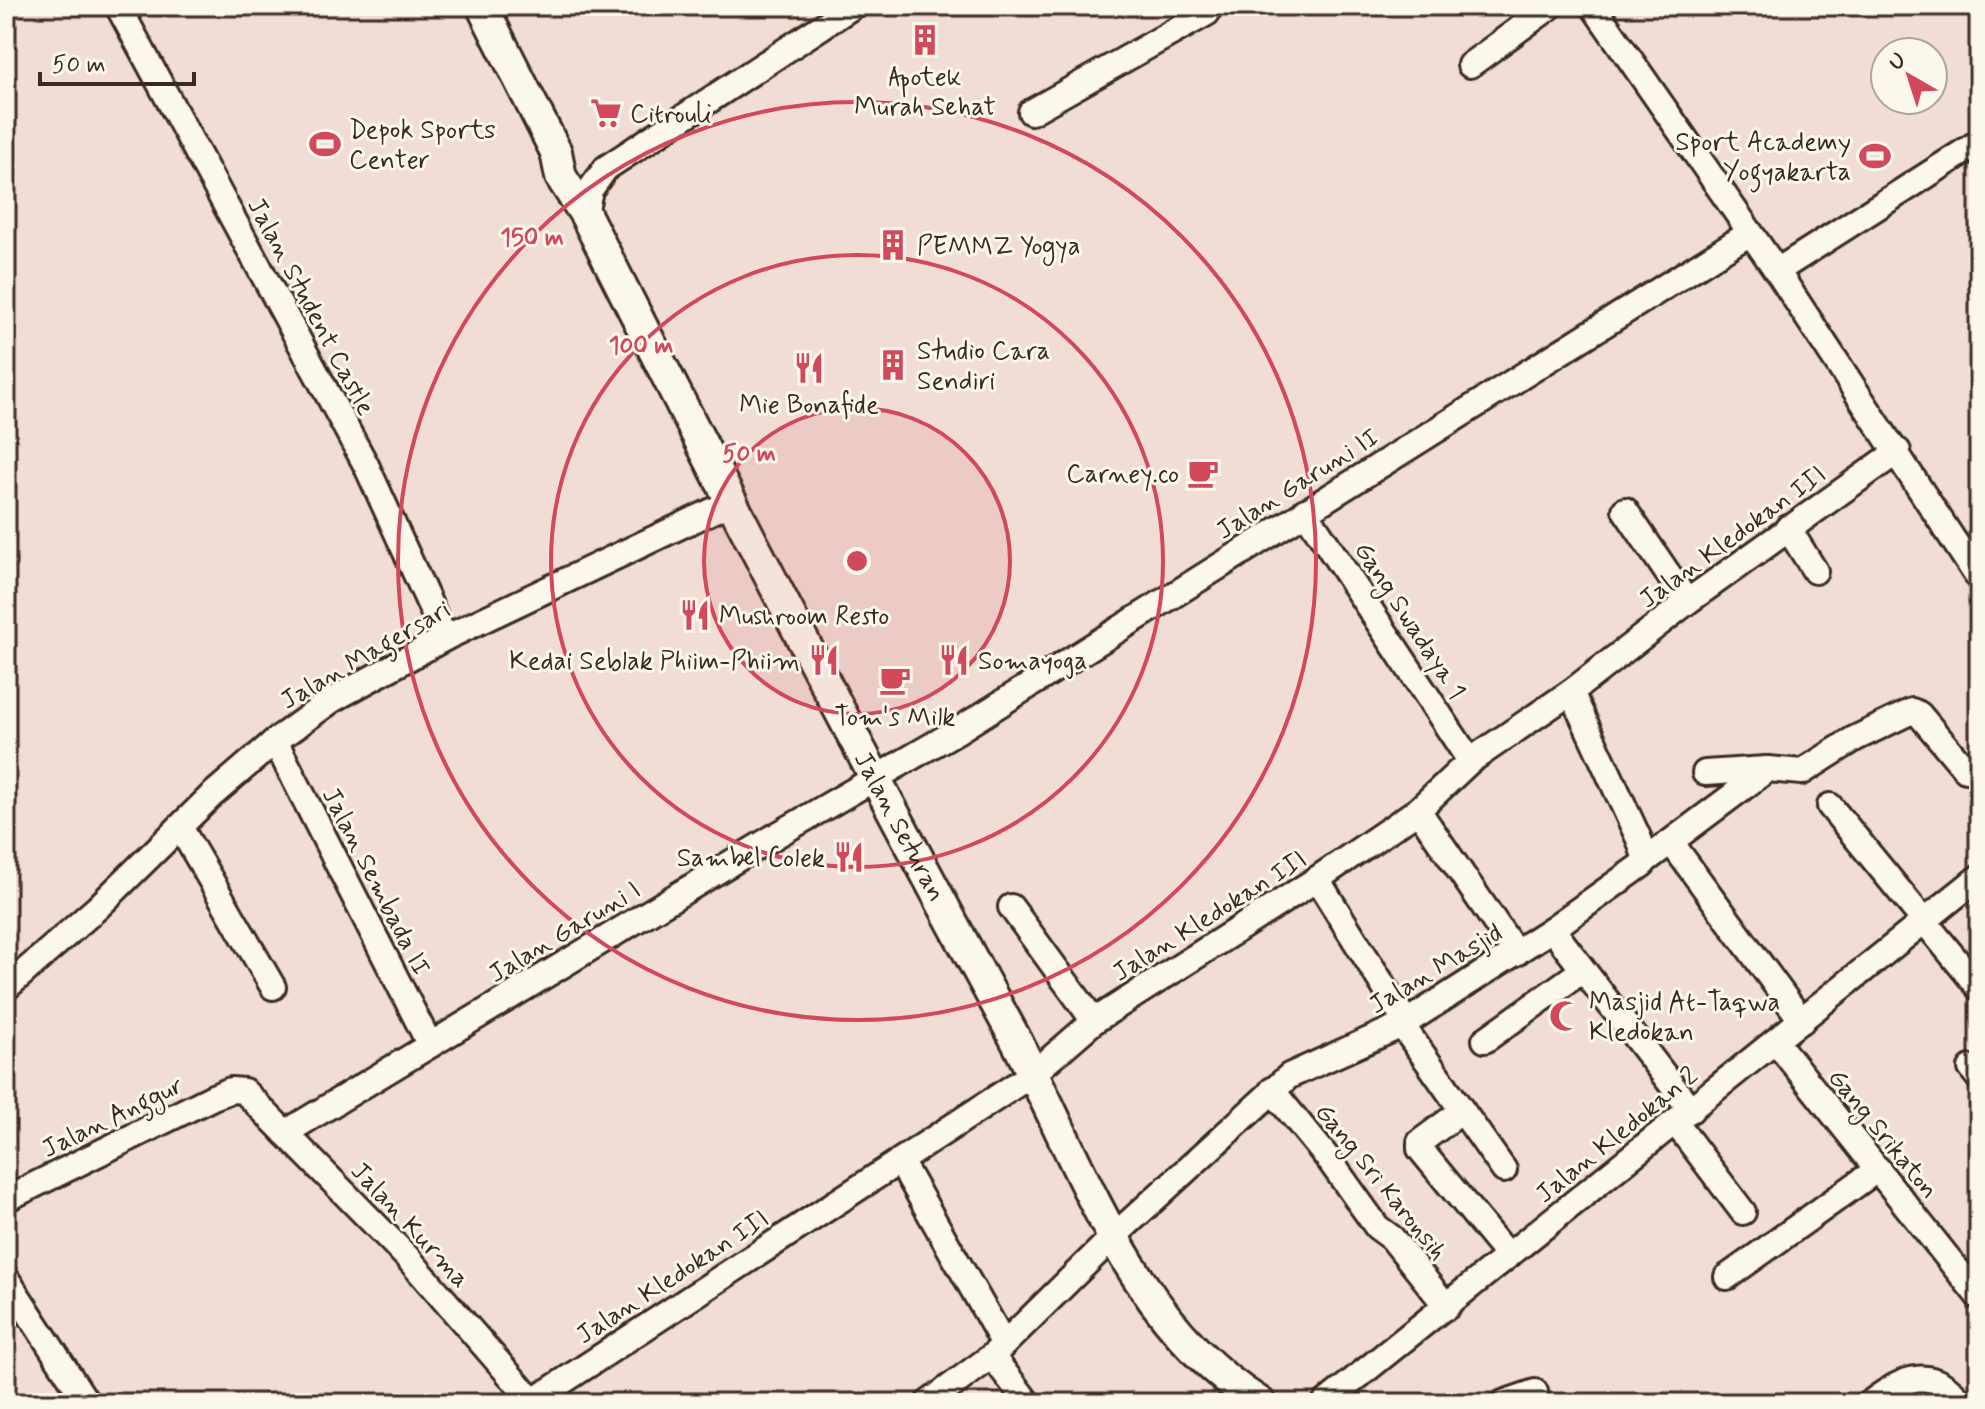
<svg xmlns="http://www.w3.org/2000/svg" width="1985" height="1409" font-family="Mynerve,sans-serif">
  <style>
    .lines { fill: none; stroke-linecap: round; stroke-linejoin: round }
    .minor-casing { stroke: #3b2a1e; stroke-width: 30 }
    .major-casing { stroke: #3b2a1e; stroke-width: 36 }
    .minor { stroke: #fbf7ec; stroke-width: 24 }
    .major { stroke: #fbf7ec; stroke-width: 30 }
    .ring { fill: none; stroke: #d1495b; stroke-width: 4 }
    .labels { text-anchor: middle; stroke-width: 6; stroke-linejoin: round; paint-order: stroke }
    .poi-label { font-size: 26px; fill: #3b2a1e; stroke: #fbf7ec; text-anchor: start }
    .street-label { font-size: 26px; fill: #3b2a1e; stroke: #fbf7ec }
    .centre { fill: #d1495b; stroke: #fbf7ec; stroke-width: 4 }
    .ring-label { font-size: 24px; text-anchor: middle; font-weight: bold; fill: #d1495b; stroke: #fbf7ec; stroke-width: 6; stroke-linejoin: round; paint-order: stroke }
  </style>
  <rect width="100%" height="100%" fill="#f1ddd5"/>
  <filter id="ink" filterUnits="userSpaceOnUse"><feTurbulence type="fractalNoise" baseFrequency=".0125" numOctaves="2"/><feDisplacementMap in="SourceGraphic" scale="16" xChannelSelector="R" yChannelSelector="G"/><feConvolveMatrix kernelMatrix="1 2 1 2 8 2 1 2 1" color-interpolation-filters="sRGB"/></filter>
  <g filter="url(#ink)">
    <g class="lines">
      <defs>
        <g id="minor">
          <path d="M118,6L366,465L445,638"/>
          <path d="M1593,6L1777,271L1979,579"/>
          <path d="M1470,65L1551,6"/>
          <path d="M1031,112L1207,13L1211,6"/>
          <path d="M585,214L590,190L606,168L853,6"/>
          <path d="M1777,271L1979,142"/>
          <path d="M1625,510L1687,602"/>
          <path d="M1305,511L1470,761"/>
          <path d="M1788,528L1815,571"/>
          <path d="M275,741L430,1045"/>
          <path d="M1705,773L1766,769"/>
          <path d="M1830,806L1979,988"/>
          <path d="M1418,810L1516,953"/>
          <path d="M180,827L273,987"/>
          <path d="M1671,842L1802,1021"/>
          <path d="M1645,861L1768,769L1802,772L1854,739L1912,711L1919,714L1966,770L1979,759"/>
          <path d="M1317,879L1406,1022"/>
          <path d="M1011,907L1094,1021"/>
          <path d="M1552,929L1691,1110"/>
          <path d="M6,988L97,908L211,796L275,741L332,700L445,638L729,503"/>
          <path d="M1402,1025L1504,1170"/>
          <path d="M1485,1040L1583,970"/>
          <path d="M1776,1042L1979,1297"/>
          <path d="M1971,1068L1979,1078"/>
          <path d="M1272,1090L1330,1161L1377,1227L1392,1238L1447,1307"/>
          <path d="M1462,1111L1420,1142V1149L1508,1256"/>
          <path d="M1675,1122L1743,1212"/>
          <path d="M285,1133L777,835L957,731L1750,233"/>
          <path d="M900,1161L1004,1344"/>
          <path d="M6,1199L213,1097L231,1090L244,1091L407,1257L534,1403"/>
          <path d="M1727,1277L1878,1169"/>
          <path d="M6,1278L87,1403"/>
          <path d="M992,1356L1028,1403"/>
          <path d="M530,1403L1034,1073L1094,1021L1317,879L1418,810L1470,761L1571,692L1687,602L1898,451"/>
          <path d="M928,1403L992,1356L1112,1238L1289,1076L1402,1025L1552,929L1643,864L1645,857L1639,839L1571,692"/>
          <path d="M1325,1403L1979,877"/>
          <path d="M1503,1403L1535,1392"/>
          <path d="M1870,1403C1906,1376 1931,1365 1963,1403"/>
        </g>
        <g id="major">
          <path id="s1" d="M482,6L556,152L561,177L585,214C723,488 863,760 1010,1029C1081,1160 1127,1320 1260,1403"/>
        </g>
      </defs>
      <use href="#minor" class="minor-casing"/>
      <use href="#major" class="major-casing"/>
      <use href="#minor" class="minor"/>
      <use href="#major" class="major"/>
    </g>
  </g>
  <circle cx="857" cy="561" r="153" fill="#d1495b" fill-opacity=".12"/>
  <g class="ring">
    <circle cx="857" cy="561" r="153"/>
    <circle cx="857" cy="561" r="306"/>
    <circle cx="857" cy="561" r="459"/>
  </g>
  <defs>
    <symbol id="building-bare" viewBox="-9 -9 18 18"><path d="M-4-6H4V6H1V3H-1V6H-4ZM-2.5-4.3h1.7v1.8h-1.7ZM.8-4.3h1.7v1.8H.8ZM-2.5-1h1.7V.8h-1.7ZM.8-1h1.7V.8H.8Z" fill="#d1495b" stroke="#fbf7ec" stroke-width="2.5" paint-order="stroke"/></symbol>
    <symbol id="supermarket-bare" viewBox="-9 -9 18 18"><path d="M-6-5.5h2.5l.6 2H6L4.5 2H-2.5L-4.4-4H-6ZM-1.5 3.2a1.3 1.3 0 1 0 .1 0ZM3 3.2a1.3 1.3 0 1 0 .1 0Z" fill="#d1495b" stroke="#fbf7ec" stroke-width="2.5" paint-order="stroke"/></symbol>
    <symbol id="stadium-bare" viewBox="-9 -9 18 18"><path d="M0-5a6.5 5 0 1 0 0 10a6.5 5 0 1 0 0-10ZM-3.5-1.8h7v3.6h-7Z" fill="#d1495b" stroke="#fbf7ec" stroke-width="2.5" paint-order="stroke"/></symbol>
    <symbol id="restaurant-bare" viewBox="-9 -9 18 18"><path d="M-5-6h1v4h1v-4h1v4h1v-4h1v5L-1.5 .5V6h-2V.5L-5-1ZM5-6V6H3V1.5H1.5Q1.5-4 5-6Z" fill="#d1495b" stroke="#fbf7ec" stroke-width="2.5" paint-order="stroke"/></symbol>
    <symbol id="cafe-bare" viewBox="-9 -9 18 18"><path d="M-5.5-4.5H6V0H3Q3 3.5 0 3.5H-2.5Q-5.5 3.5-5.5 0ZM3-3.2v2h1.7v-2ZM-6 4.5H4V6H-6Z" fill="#d1495b" stroke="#fbf7ec" stroke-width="2.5" paint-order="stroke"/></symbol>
    <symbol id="mosque-bare" viewBox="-9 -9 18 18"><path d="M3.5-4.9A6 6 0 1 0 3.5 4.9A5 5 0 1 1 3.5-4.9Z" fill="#d1495b" stroke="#fbf7ec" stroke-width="2.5" paint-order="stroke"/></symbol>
  </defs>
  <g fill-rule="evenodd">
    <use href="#building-bare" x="903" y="18" width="44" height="44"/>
    <use href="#supermarket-bare" x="584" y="91" width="44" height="44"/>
    <use href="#stadium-bare" x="303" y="122" width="44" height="44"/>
    <use href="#stadium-bare" x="1853" y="134" width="44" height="44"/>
    <use href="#building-bare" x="871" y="223" width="44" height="44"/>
    <use href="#building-bare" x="871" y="343" width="44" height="44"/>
    <use href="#restaurant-bare" x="787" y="346" width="44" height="44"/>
    <use href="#cafe-bare" x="1181" y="451" width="44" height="44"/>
    <use href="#restaurant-bare" x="673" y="593" width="44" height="44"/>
    <use href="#restaurant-bare" x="802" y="638" width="44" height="44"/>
    <use href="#restaurant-bare" x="932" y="638" width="44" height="44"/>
    <use href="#cafe-bare" x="873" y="658" width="44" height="44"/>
    <use href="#restaurant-bare" x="827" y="835" width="44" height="44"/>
    <use href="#mosque-bare" x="1543" y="994" width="44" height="44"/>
  </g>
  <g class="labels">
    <g class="poi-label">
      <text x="925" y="85" text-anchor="middle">Apotek<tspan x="925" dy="30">Murah Sehat</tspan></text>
      <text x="630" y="122">Citrouli</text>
      <text x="349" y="138">Depok Sports<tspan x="349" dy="30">Center</tspan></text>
      <text x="1851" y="150" text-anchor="end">Sport Academy<tspan x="1851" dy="30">Yogyakarta</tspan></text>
      <text x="917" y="254">PEMMZ Yogya</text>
      <text x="917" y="359">Studio Cara<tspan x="917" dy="30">Sendiri</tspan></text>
      <text x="809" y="413" text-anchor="middle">Mie Bonafide</text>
      <text x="1179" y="482" text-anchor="end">Carney.co</text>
      <text x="719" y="624">Mushroom Resto</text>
      <text x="800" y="669" text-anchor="end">Kedai Seblak Phiim-Phiim</text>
      <text x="978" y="669">Somayoga</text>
      <text x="895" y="725" text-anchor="middle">Tom's Milk</text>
      <text x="825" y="866" text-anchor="end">Sambel Colek</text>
      <text x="1589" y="1010">Masjid At-Taqwa<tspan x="1589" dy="30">Kledokan</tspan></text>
    </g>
    <g class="street-label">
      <text transform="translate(312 306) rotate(62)" y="9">Jalan Student Castle</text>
      <text transform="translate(1297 483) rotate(-32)" y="9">Jalan Garuni II</text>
      <text transform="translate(1732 536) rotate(-36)" y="9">Jalan Kledokan III</text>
      <text transform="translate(1411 620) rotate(57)" y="9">Gang Swadaya 1</text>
      <text transform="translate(365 654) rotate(-30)" y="9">Jalan Magersari</text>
      <text dy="9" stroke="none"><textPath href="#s1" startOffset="922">Jalan Seturan</textPath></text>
      <text transform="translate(377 881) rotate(63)" y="9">Jalan Sembada II</text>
      <text transform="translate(1209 915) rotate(-32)" y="9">Jalan Kledokan III</text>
      <text transform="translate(564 931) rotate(-31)" y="9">Jalan Garuni I</text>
      <text transform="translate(1435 968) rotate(-31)" y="9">Jalan Masjid</text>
      <text transform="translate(112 1116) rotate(-26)" y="9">Jalan Anggur</text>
      <text transform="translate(1884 1133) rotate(51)" y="9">Gang Srikaton</text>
      <text transform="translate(1616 1134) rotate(-39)" y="9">Jalan Kledokan 2</text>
      <text transform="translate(1382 1181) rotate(51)" y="9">Gang Sri Karonsih</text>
      <text transform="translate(411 1224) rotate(47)" y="9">Jalan Kurma</text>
      <text transform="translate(672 1276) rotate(-33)" y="9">Jalan Kledokan III</text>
    </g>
  </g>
  <circle cx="857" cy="561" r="12" class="centre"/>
  <g class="ring-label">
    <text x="532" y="245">150 m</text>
    <text x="641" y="353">100 m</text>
    <text x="749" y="461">50 m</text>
  </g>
  <rect width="1985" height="1409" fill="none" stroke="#fbf7ec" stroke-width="32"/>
  <rect x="16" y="16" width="1953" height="1377" fill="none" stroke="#3b2a1e" stroke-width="3" filter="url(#ink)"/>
  <g transform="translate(1909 76) rotate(321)"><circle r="38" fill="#fbf7ec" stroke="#aea59a" stroke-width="2"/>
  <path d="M0-6L14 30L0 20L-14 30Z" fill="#d1495b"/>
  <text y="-12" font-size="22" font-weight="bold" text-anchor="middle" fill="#3b2a1e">U</text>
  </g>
  <path d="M40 72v12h154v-12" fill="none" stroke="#3b2a1e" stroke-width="4"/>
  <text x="52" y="72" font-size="24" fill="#3b2a1e" stroke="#fbf7ec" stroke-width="6" paint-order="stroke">50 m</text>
</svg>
